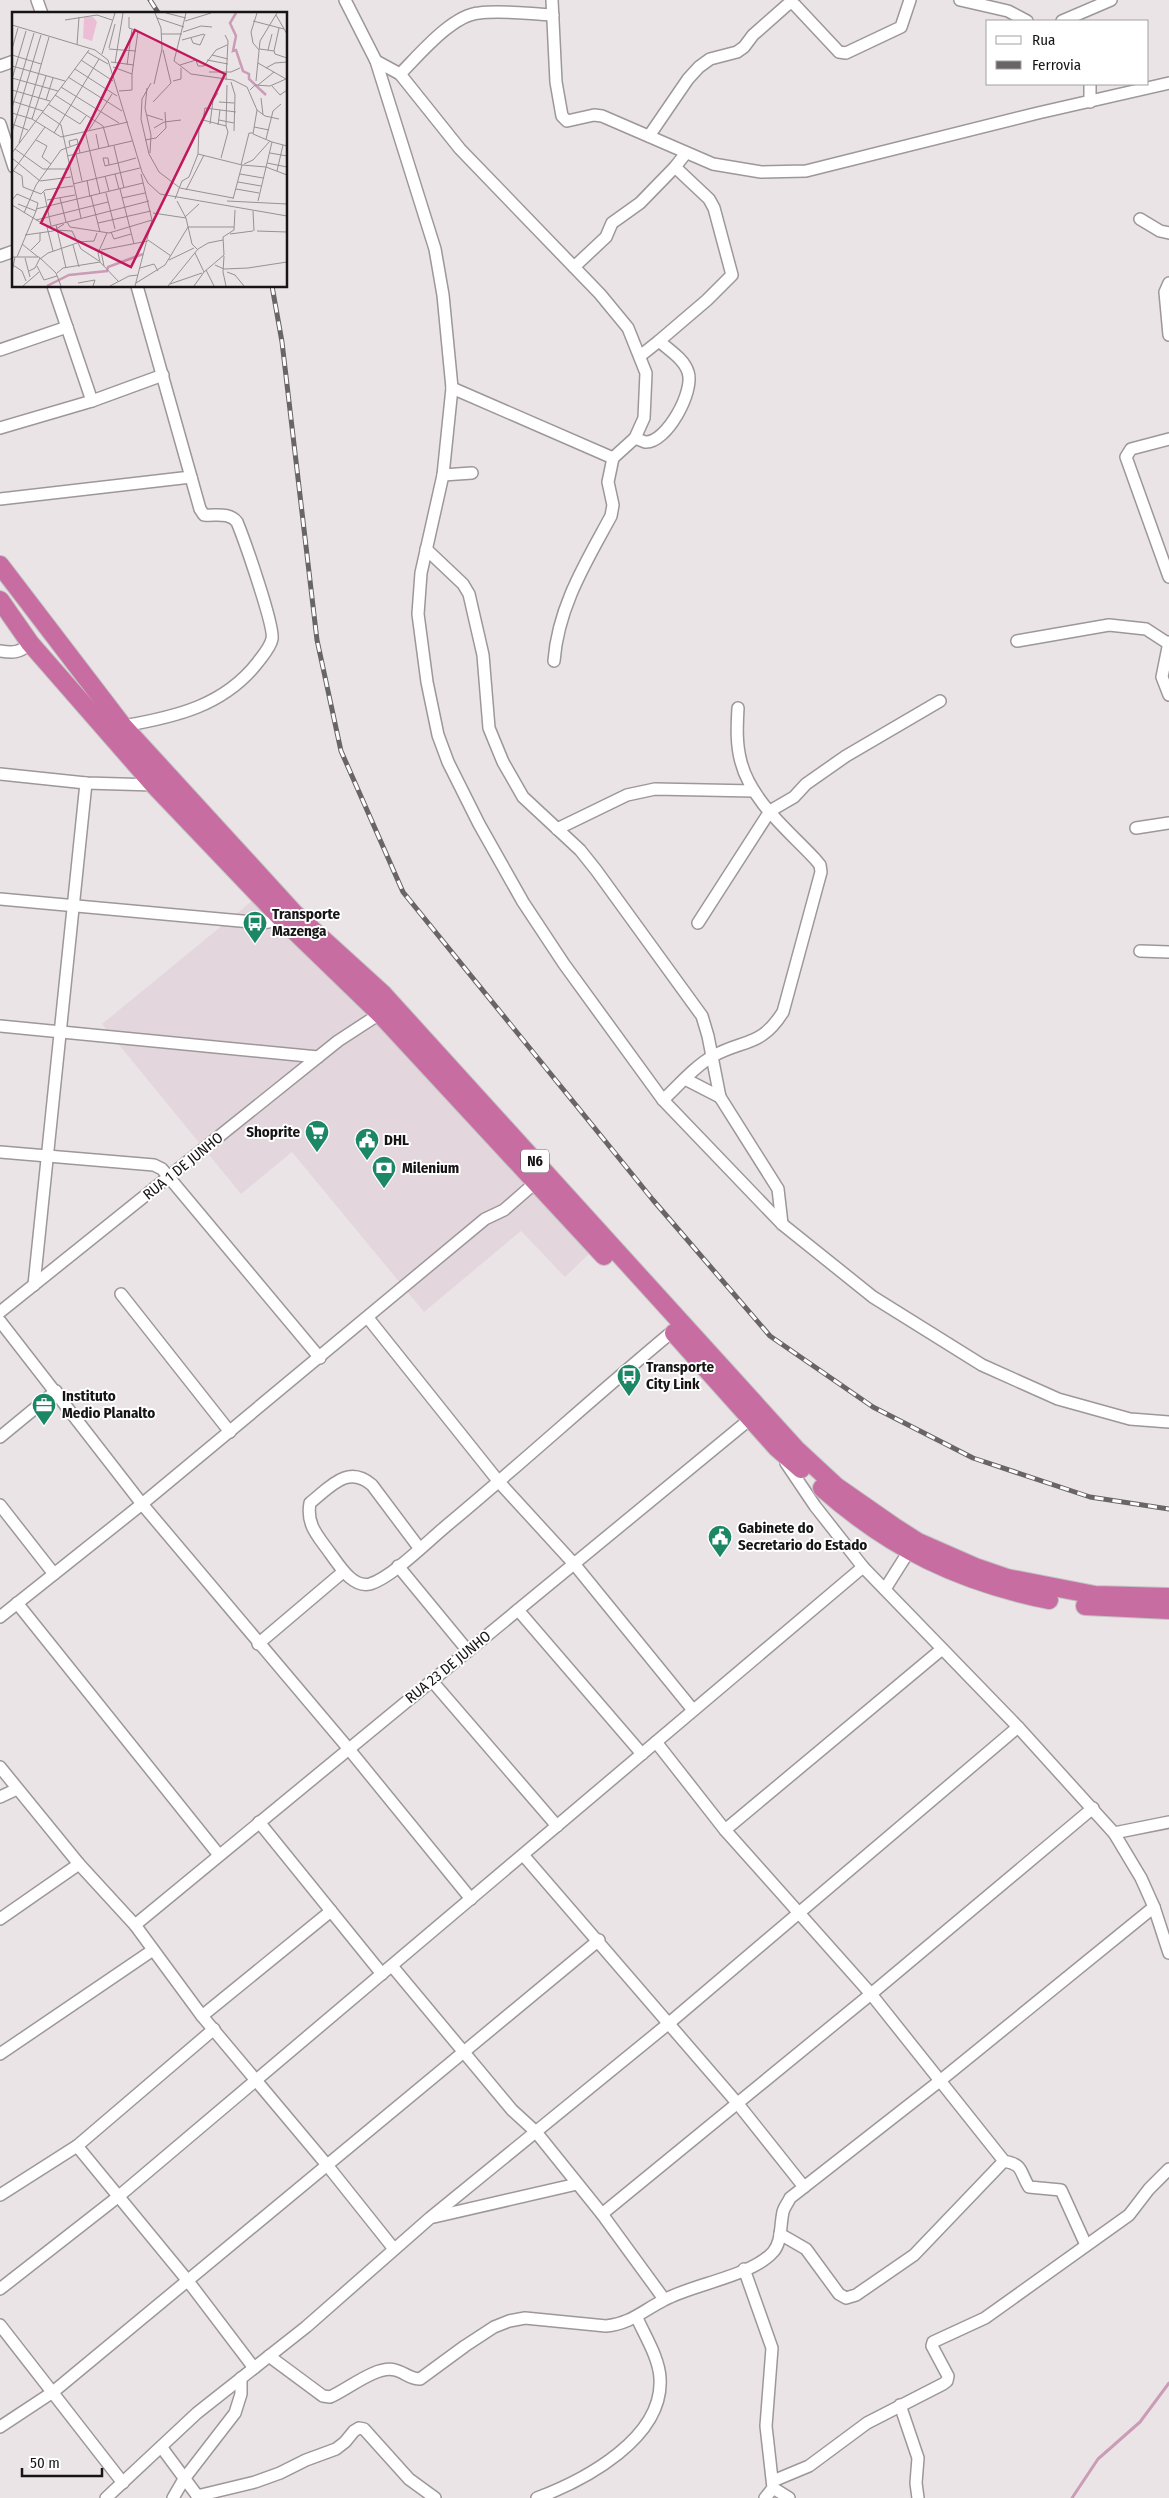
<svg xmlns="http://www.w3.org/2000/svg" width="1169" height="2498" font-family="'Fira Sans Condensed',sans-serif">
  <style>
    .built { fill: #e4d6dd }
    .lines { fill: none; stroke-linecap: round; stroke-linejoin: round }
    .stream { stroke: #cb9cb5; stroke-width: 3 }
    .minor-casing { stroke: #9d979a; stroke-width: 14 }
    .highway-casing { stroke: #c2c2c2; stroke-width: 20 }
    .minor { stroke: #fff; stroke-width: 11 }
    .highway { stroke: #c86da1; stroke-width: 18 }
    .rail-casing { stroke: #696567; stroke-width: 5 }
    .rail { stroke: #fff; stroke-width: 3; stroke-dasharray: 9; stroke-linecap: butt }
    .labels { text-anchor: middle; stroke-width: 4; stroke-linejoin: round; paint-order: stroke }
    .shield { fill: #fff; stroke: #5c5a5b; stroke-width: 1 }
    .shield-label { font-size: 14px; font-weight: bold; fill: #161415 }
    .poi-label { font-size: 15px; font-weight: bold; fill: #161415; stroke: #fff; text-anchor: start }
    .street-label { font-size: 15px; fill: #161415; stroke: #fff }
    .inset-river { fill: none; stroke: #cb9cb5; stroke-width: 2.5 }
    .inset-road { fill: none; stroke: #969193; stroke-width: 1 }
    .view { fill: #c2185b; fill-opacity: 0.15; stroke: #c2185b; stroke-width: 2.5 }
    .inset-edge { fill: none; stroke: #161415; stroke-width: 2.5 }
  </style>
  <rect width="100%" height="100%" fill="#ebe4e7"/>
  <path class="built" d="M257,897H269L589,1254L565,1277L521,1231L424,1312L292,1152L241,1194L102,1024Z"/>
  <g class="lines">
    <path class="stream" d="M1072,2498L1098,2459L1140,2422L1169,2383"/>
    <defs>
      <g id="minor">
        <path d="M37,0L42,14"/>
        <path d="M345,0L376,61L435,249L443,295L452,388L443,475L472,473"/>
        <path d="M552,0L556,82L562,116L567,121L594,115L602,116L713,164L761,172L806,171L1038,113L1169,83"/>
        <path d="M960,0L1008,11L1027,21"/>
        <path d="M1062,21L1111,0"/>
        <path d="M376,61L400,74L460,149L600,294L628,328L646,373L644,418L635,438L613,458L608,482L613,505L611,516C586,562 558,607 554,661"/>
        <path d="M0,66L14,61"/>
        <path d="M400,74C419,55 452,15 479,13C503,10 529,14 553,15"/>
        <path d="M1090,102V84"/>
        <path d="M0,124L14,167"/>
        <path d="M649,136L688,79L699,67L710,59L737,52L744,47L753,35L787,5L792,3L795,5L839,52L846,53L901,27L910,0"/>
        <path d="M1140,219L1160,231L1169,233"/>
        <path d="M0,256L14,251"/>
        <path d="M574,267L606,237L612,223L640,203L675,167L686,153"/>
        <path d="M1169,283L1165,292L1169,335"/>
        <path d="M53,286L92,401"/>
        <path d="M659,341L707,300L732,275L714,208L709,199L675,167"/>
        <path d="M0,350L67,327"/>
        <path d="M452,388L613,458"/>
        <path d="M0,428L92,401L163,375"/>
        <path d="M635,438L645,442C666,444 695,391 688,372C684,359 669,350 659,341L640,356"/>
        <path d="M1169,439L1131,449L1126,457L1169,577"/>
        <path d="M443,475L421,573L418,614L427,682L438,735L448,762L479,824L523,902L564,964L663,1100L782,1224L873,1297L982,1365L1058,1399L1130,1419L1169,1422"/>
        <path d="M0,499L191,477L137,286"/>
        <path d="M426,549L463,584L469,594L483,655L489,728L503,762L523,797L580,850L596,870L702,1016L708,1036L720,1097L778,1189L782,1224"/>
        <path d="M1017,641L1109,625L1146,629L1169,644"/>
        <path d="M1169,642L1162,677L1169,695"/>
        <path d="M0,651C13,653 20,653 30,643"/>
        <path d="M123,726C175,717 224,706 258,662C263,655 270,648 272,639C275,627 244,539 237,522C229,512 216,516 204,515L200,509L191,477"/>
        <path d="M0,774L86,783L154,785"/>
        <path d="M1136,828L1169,823"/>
        <path d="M557,829L627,795L655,789L754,791"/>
        <path d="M0,899L263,923L273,921L279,916"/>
        <path d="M698,923L770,811L794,797L806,784L846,756L940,701"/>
        <path d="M1140,951L1169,952"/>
        <path d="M0,1026L318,1057"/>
        <path d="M685,1079L720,1097"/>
        <path d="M663,1100C678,1086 695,1066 713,1056C744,1039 761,1047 783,1012L821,872L820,865L815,859C789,831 751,801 741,762C736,744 737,726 738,708"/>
        <path d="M0,1152L154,1165L162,1169L320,1358"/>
        <path d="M34,1285L86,783"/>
        <path d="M121,1294L230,1432"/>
        <path d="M0,1312L338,1041L384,1011"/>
        <path d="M368,1318L499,1482L575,1565L693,1710"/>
        <path d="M0,1321L142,1504L348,1748L471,1899"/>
        <path d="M0,1437L56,1391"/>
        <path d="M786,1463L815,1506L863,1567L1018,1727L1114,1833L1141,1878L1154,1907L1169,1953"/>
        <path d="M0,1505L54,1574"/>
        <path d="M420,1549L372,1485C348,1464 330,1487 310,1503C306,1525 318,1536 330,1553C339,1565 352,1588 370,1584C391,1578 427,1542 445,1527C522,1463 596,1395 673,1331"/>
        <path d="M398,1566L468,1651"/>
        <path d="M885,1589L909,1551"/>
        <path d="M17,1603L219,1855"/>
        <path d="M518,1610L642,1754"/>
        <path d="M0,1617L142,1504L485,1219L504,1210L536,1182"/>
        <path d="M258,1644L343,1572"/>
        <path d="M432,1681L557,1826"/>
        <path d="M656,1742L725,1830L871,1994L1004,2161C1024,2165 1019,2171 1029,2187L1061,2190L1086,2245"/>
        <path d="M0,1767L79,1864L135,1925L202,2016L327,2165L394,2249"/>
        <path d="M0,1797L17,1789"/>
        <path d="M259,1822L382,1974"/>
        <path d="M725,1830L942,1649"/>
        <path d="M1114,1833L1169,1822"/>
        <path d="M524,1856L738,2104L804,2187"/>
        <path d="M0,1919L79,1864"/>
        <path d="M135,1925L755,1415"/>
        <path d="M392,1966L512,2110L536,2132L602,2214L664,2299"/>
        <path d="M202,2016L331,1911"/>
        <path d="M0,2054L153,1950"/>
        <path d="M77,2146L188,2281L254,2368"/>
        <path d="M0,2195L77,2146L214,2029"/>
        <path d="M602,2214L871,1994L1093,1808"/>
        <path d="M434,2217L577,2184"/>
        <path d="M780,2234L806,2249L839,2294L846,2298L856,2295L914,2255L1004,2161"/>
        <path d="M744,2269L772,2348L766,2426L773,2488L765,2498"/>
        <path d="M0,2289L119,2196L863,1567"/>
        <path d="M0,2325L123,2483"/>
        <path d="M269,2356L323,2396L330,2397C347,2390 376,2365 395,2370C404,2372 410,2379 420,2379L465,2346L494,2327L509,2321L525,2318L606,2326C630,2324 644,2310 664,2300C693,2284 752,2276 773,2252C782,2242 780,2225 783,2212C784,2207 788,2203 790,2198L941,2080L1154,1907"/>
        <path d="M900,2405L918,2458L916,2483L918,2498"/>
        <path d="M0,2427L53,2392L599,1940"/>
        <path d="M162,2448L199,2498"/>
        <path d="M773,2481L809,2466L867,2423L943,2384L947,2381L948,2376L932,2346L933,2342L985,2318L1129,2215L1149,2189L1169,2169"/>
        <path d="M773,2488L789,2498"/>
        <path d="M197,2496L255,2482L280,2473L306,2460L336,2449L345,2442L354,2431L359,2428L364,2429L409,2479L435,2498"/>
        <path d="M106,2498L197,2413L306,2327L430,2218L668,2024L1018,1727"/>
        <path d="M173,2498L184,2479L235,2413L241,2394V2378"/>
        <path d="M537,2498C585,2480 664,2438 660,2378C659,2358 645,2336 637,2318"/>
      </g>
      <g id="highway">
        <path d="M0,565L123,726L295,914L383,994L796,1449L837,1487L893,1526L918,1542L975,1567L1007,1578L1095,1595L1169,1597"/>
        <path d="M0,600L30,643L154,785L279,916L379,1013L604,1256"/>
        <path d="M674,1333L777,1448L801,1469"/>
        <path d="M822,1488C891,1549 960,1582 1049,1600"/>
        <path d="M1085,1606L1169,1610"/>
      </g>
    </defs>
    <use href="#minor" class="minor-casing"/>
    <use href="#highway" class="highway-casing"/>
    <use href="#minor" class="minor"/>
    <use href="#highway" class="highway"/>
    <defs>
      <g id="rail">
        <path d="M150,0L159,14"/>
        <path d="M272,286L282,342L317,640L341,751L403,892L653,1200L770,1336L873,1407L973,1458L1090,1497L1169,1509"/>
      </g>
    </defs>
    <use href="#rail" class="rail-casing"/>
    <use href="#rail" class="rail"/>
  </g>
  <defs>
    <symbol id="bus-pin" viewBox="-11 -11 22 30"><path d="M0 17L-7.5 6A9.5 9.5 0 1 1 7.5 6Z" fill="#1b8764" stroke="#fff"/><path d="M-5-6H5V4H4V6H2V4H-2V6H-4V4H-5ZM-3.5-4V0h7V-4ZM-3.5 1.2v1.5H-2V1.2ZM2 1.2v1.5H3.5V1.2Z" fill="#fff"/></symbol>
    <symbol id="supermarket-pin" viewBox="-11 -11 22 30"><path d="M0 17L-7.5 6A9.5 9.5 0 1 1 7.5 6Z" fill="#1b8764" stroke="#fff"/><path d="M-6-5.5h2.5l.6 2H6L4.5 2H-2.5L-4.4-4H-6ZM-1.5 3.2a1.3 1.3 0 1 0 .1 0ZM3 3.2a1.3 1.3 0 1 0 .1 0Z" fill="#fff"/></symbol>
    <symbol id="civic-pin" viewBox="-11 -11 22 30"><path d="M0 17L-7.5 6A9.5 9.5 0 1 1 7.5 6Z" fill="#1b8764" stroke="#fff"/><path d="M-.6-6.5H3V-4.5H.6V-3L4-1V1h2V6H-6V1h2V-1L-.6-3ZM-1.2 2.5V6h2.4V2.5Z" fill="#fff"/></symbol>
    <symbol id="bank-pin" viewBox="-11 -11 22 30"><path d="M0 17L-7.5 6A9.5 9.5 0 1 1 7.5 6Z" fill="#1b8764" stroke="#fff"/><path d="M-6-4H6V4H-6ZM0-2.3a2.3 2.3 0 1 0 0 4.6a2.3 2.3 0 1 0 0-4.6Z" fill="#fff"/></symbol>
    <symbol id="office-pin" viewBox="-11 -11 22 30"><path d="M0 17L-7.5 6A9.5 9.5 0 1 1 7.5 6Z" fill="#1b8764" stroke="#fff"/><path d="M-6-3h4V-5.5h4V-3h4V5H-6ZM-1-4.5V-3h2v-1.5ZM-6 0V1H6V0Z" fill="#fff"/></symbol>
  </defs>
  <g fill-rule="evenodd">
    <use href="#bus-pin" x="241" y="909" width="28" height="38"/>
    <use href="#supermarket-pin" x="303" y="1118" width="28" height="38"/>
    <use href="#civic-pin" x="353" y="1126" width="28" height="38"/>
    <use href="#bank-pin" x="370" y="1154" width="28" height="38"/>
    <use href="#bus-pin" x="615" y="1362" width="28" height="38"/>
    <use href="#office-pin" x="30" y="1391" width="28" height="38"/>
    <use href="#civic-pin" x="706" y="1523" width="28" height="38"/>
  </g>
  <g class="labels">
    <rect class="shield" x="521" y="1149.5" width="28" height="23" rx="4"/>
    <g class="shield-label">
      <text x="535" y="1166">N6</text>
    </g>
    <g class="poi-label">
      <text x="272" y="919">Transporte<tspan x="272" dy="17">Mazenga</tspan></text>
      <text x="300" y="1137" text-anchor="end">Shoprite</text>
      <text x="384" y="1145">DHL</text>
      <text x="402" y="1173">Milenium</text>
      <text x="646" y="1372">Transporte<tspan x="646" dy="17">City Link</tspan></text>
      <text x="62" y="1401">Instituto<tspan x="62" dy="17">Medio Planalto</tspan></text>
      <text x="738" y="1533">Gabinete do<tspan x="738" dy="17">Secretario do Estado</tspan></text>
    </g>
    <g class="street-label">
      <text transform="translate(183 1166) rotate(-39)" y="5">RUA 1 DE JUNHO</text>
      <text transform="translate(448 1667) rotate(-39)" y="5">RUA 23 DE JUNHO</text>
    </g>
  </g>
  <g transform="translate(12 12)">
    <rect width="275" height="275" fill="#ebe4e7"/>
    <path d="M72,5H81L85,10L80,29L71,26Z" fill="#ecbed6"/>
    <path class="inset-river" d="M224,1L218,11L224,24L221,39L224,38L231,59L237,62V67L254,83M35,274L57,263L95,259L96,255L131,242"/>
    <path class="inset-road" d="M154,1L174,6M174,1L162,49L179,62L221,68L235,75L245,98L241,122L260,130L246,189M245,1L239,20L241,31L247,38M264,3L275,22M145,6L172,15M53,8L85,3L100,8M173,9L199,1M241,9L272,17M0,13L83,38L96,48L130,160L136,171L148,182L275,204M171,20L189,14L200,15M149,22H170M213,23L216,29L214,68M179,26L181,31L188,33L193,22M170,28L192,22M65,33L67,5M97,36L103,12M0,37L6,16M97,37L124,39M248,37L262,39L263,42L275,46M256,38L260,22M262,39L267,16M75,40L96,52M90,42L103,1M0,43L29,52M200,43L216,47M69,48L101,69M195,48L216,52M99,50L122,53M103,51L111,1M246,51L274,67M115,53L120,17M168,53L184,48L186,54H192L204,38L215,33M0,54L53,69M101,55L120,62L126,19L117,16V5M254,56L263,51L275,50M63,57L105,84M197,60H219L228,56M56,65L110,99M0,66L46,79M0,67L14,19M161,69L169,67V56M244,69L248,29L265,1M219,70L223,83L222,119M139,71L130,87L129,107L137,142L147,160L168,176L221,186M142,72L150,37L149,16L143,1M246,73L262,60M260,74L268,83L275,78M49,75L107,111M135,76L133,96L139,123L138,141M0,78L38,89M238,78L243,73L258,74L274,67M107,79L120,78V62M43,83L91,114L97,135M249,86L251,103M34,88L41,66M0,89L31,99M141,90L159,71L151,38M207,90L222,91M36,92L68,112L74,104M0,96L22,21M245,98L253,104L267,107M30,100L49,113L69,206M0,101L20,107L49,125L116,110M135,103L151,108M20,107L34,64M191,108L187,114L186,142L230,153L254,155L275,163M207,108L222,111M0,112L16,118M198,112L201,88L206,81M206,113L208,98M214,114L215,73M242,115L257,118M142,116L152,110L169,108M77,118L100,82M73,119L88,182M0,120L29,23M42,121L87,47M84,122L87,137M254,127L261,99L269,92M24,128L35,134L30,145L39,152M133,128L144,126L154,116L153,100M260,130L275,134M7,131L37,25M58,134L57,129L65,127L68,141M102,134L112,176M3,137L31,157H57M0,141L77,38M258,141L275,144M64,142L70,169M55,144L120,129M0,146L28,169L59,165M209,146L216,120L214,114L191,108L193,96L224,100M255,151L275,155M232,152L241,148L258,129M97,153L96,146H91L93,154L97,153L106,151L124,146M229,153L237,121H241M0,158L10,164L11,175L29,182L33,178L61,174M1,159L33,115M265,159L271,133M103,162L107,177M228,162L251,166M93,164L97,179M75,168L78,185M226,170L249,174M61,172L128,156M108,177L122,232M224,177L247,181M174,178L192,143M32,180L39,214M94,181L103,217M79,184L88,220M48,186L54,210M110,186L133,181M163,187L170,169L177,165L186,142M221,187L230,153M0,188L5,182L26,191L24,199L6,192M35,188L63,183M165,189L174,206L180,232L186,238M215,189L275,192M0,193L36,215L137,189M24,197L131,171M241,199L242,219M12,201L24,173L49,138L66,132M141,201L174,206M173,205L187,192M24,208L96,190M55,210L58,215L97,221L140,208M86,211L139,199M44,213L54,256M35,215L41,239M44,218L60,219L69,237L87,249M245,219L275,220M99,220L102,227L119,222M95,221L86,241L88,250L107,270M218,222L241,219M13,223L41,219L52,212M136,228L159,244M65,230L82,229L85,221M10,232L26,245M61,233L67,255M19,238L28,229V221M89,238L136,229M89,239L92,254M183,241L192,260M212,244L211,260L214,274M0,245H27L44,261L49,274M5,245L24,199M13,246L18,265M28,247L36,241L65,231M157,248L182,236M1,253L10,259L14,269M203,253L212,257L236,256L275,250M25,254L32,268L45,264M128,256L142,252L146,259M194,258L202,274M17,259L23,256L28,246M0,260L3,245M215,260L223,263L232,274M45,261L51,256L88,250M66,271L83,268L81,274M124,271L153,253L176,215H222M158,272L190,261M11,274L27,260M98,274L117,264L126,263M123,274L140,208L129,162M156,274L186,237L196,231L211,228M182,274L192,260L212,243L211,225L222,218L223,198"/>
    <path class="view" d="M123,18L213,62L119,255L29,211Z"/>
    <rect width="275" height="275" class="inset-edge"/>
  </g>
  <rect x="986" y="20" width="162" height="65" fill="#ffffff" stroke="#a2a1a1"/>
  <rect x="996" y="36" width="25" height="8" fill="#ffffff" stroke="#a2a1a1"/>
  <text x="1032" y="45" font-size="15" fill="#161415">Rua</text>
  <rect x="996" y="61" width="25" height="8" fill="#696567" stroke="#a2a1a1"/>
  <text x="1032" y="70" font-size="15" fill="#161415">Ferrovia</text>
  <path d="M22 2468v8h80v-8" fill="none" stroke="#161415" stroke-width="2.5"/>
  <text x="30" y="2468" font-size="15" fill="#161415" stroke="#ffffff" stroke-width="4" paint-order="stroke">50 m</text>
</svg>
